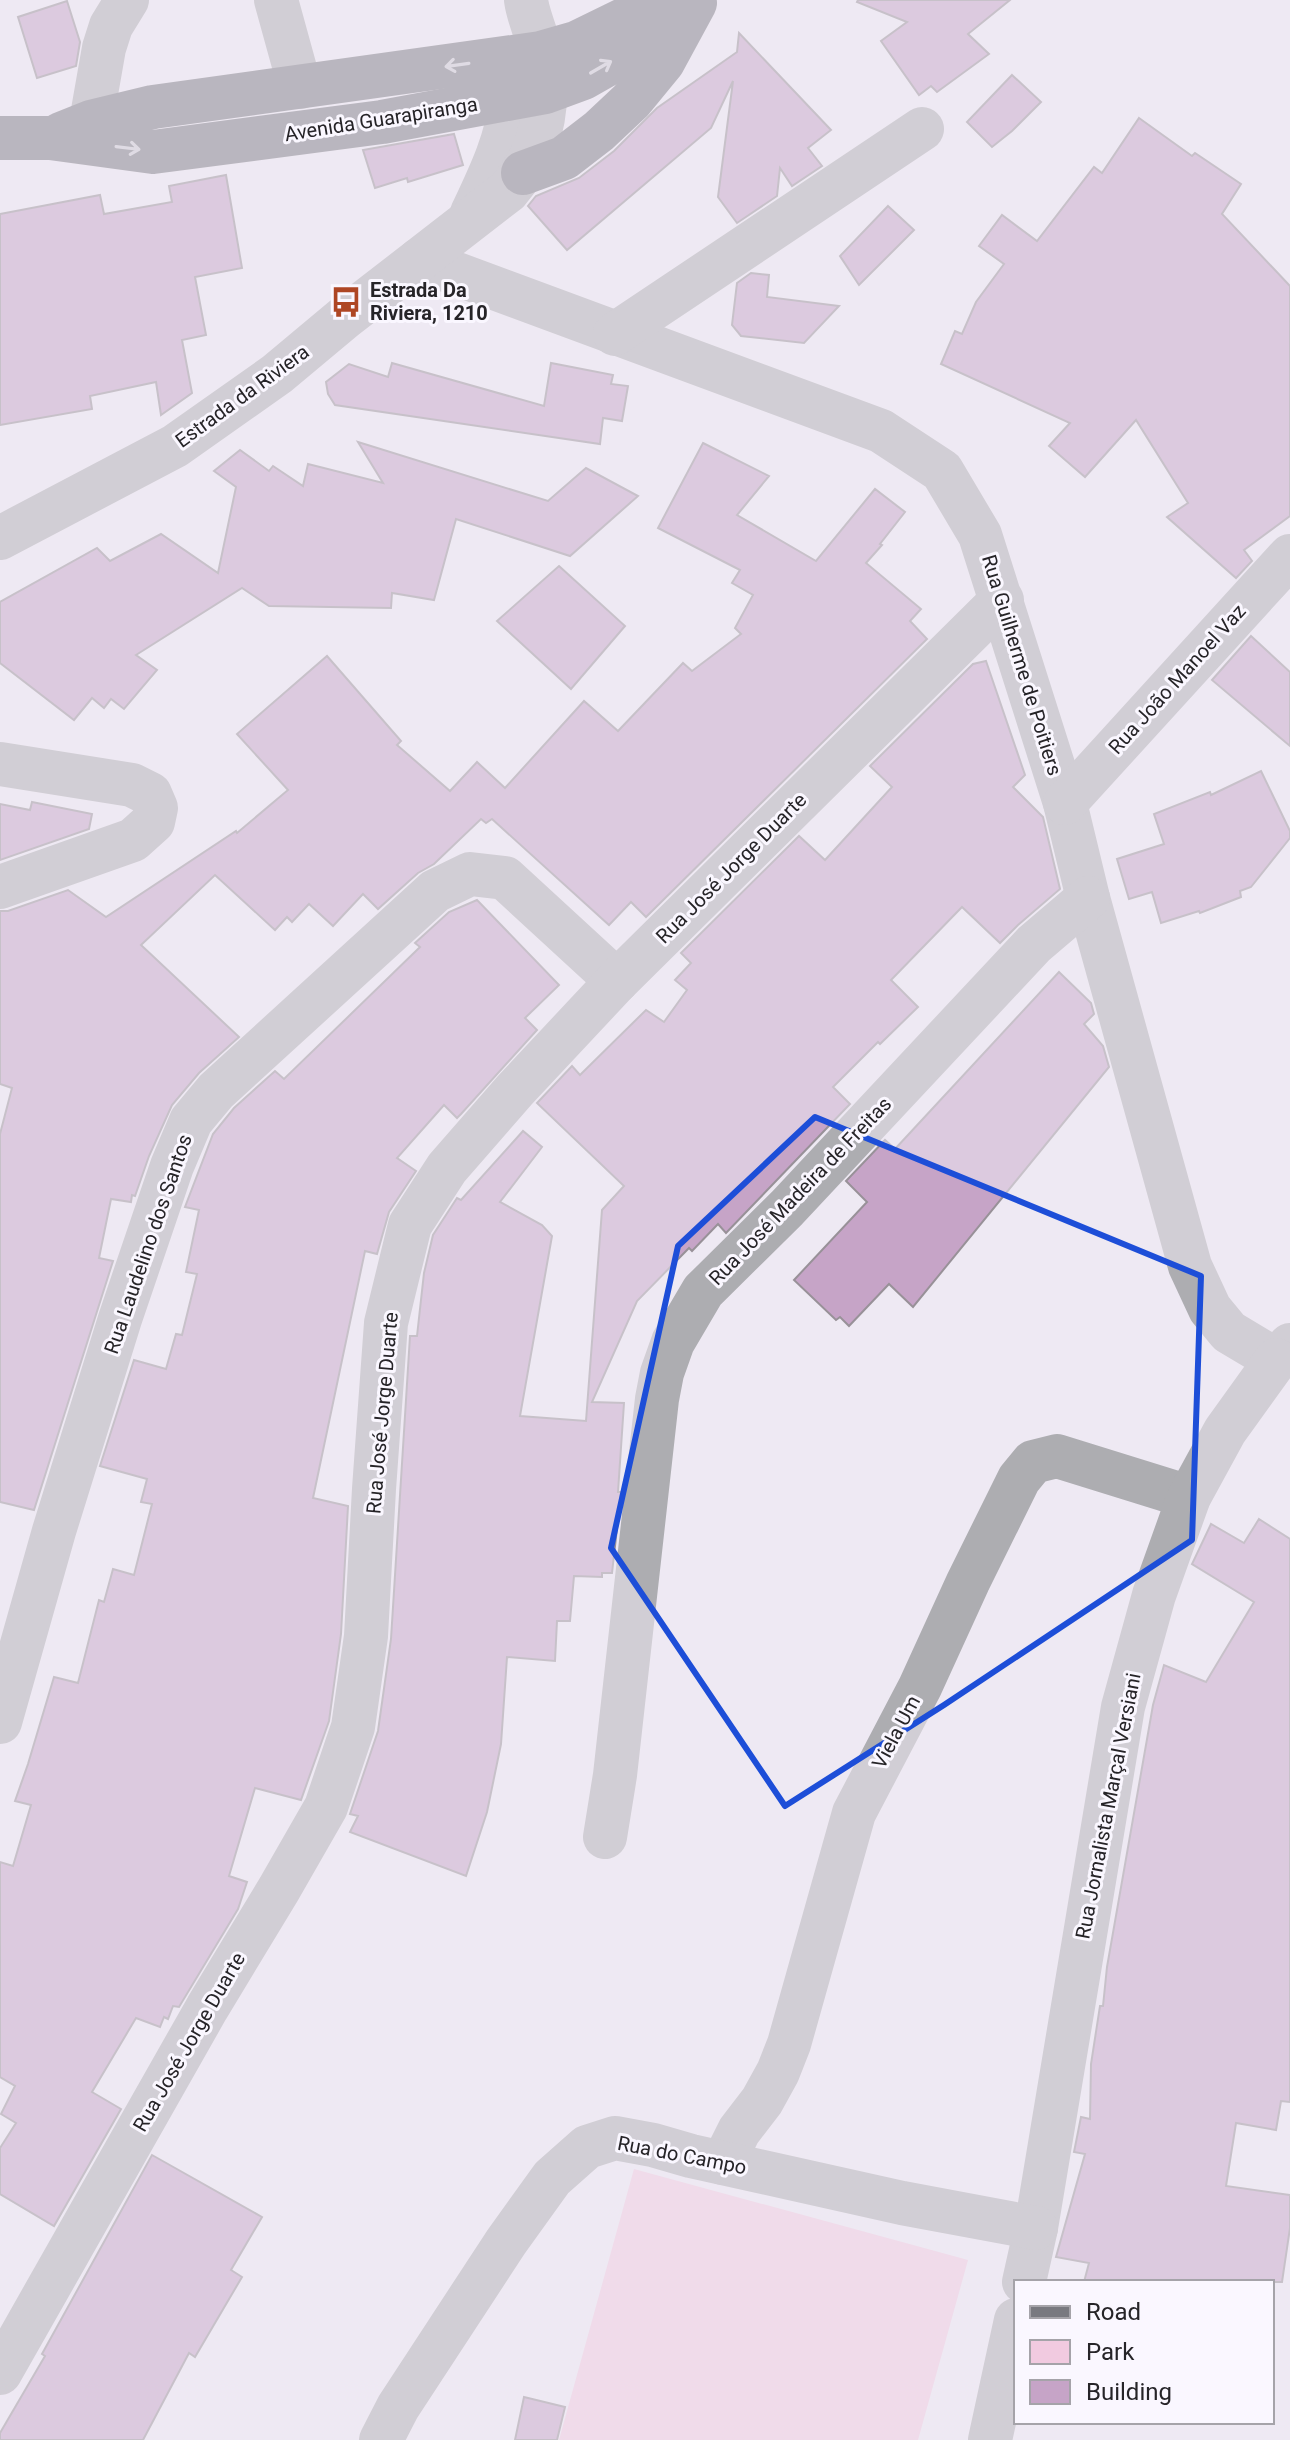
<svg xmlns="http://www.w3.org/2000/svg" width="1290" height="2440" font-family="Roboto,sans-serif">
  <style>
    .green { fill: #f1cae0 }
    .building { fill: #c6a4c7; stroke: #989198; stroke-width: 2 }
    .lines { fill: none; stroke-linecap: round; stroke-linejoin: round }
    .minor { stroke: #adadb1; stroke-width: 44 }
    .major { stroke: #797980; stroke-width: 44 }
    .oneway { stroke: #cdcbd3 }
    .marked { fill: none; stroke: #1d4ed8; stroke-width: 6; stroke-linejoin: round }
    .labels { text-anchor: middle; stroke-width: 6; stroke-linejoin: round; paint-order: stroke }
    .street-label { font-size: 20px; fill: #262428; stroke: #faf7ff }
    .poi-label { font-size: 20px; font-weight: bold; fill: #262428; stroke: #faf7ff; text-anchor: start }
  </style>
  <rect width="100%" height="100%" fill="#eee9f3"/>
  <path class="green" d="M634,2169L968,2260L918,2440H559Z"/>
  <g class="building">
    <path d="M858,0H1010L968,34L989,54L937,92L931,86L919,95L881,41L907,22L857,2Z"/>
    <path d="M67,1L80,42L76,66L37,78L18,17Z"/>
    <path d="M739,33L831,130L808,148L822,166L792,186L780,168L777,196L737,223L718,197L733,81L711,128L567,250L528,206L536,196L579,178L614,151L657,108L737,52Z"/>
    <path d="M1012,75L1041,102L1012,131L992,147L967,122Z"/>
    <path d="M1139,118L1192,156L1195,153L1241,184L1222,214L1290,286V516L1244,550L1252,561L1236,578L1167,517L1188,503L1136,420L1085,477L1049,446L1070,423L941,364L955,331L962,334L976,302L1004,264L979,246L1002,215L1037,241L1094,167L1102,173Z"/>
    <path d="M454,134L463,165L408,182L407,178L375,188L363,150Z"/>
    <path d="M226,175L242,268L195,277L206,335L182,340L192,393L161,415L156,382L90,396L92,409L0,425V214L100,195L104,214L172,202L169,186Z"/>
    <path d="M888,206L914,230L859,285L840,256Z"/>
    <path d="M751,273L769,275L767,297L839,306L804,343L741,336L732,325L737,283Z"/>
    <path d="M392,363L544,406L551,363L613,375L611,384L628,386L622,421L603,418L600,444L335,405L328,394L326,382L349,364L388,377Z"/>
    <path d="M358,442L548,501L586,468L638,496L570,556L456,519L434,600L392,593L391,608L269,606L242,588L136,655L157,670L124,709L111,699L104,708L92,698L74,720L0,663V602L97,548L110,561L161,534L218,573L236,487L214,471L240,450L269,471L273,466L303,486L308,464L383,483Z"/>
    <path d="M703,443L769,476L737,515L816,561L875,489L905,512L880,544L882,545L866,563L921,609L910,621L927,639L646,917L631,902L609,925L492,819L486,823L481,819L434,864L418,873L378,909L363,894L333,926L309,904L292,922L287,917L275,930L215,875L141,945L239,1037L199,1073L172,1105L149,1156L135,1196L132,1195L131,1202L111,1199L99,1258L113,1261L34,1510L0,1502V1134L12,1088L0,1084V911H8L68,890L106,917L236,831L237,833L288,790L237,734L327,656L401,741L397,745L450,791L477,762L505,788L584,701L618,731L683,663L692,671L741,634L735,628L753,595L732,583L740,570L658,528Z"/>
    <path d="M559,566L625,626L571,689L497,621Z"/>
    <path d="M1251,636L1290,672V746L1212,680Z"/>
    <path d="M986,661L1025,775L1013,787L1043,817L1060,889L1018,925L1000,943L962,907L891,980L918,1007L880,1044L878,1042L833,1087L850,1104L726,1233L718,1224L692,1251L689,1248L637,1301L592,1402L624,1403L618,1492H621L612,1573H602V1577L574,1576L570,1621H557L555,1661L507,1657L501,1744L487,1812L466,1876L350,1832L358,1816L350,1814L378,1731L391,1639L410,1336H417L424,1273L433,1235L457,1198L461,1200L523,1131L542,1147L500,1202L542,1225L552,1236L520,1416L586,1421L602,1210L624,1186L537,1103L572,1066L580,1075L646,1010L664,1022L687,990L675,980L691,963L681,953L799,836L825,860L892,787L870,766L973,664Z"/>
    <path d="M1261,771L1290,831V838L1251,887L1240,891L1241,897L1200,913L1199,911L1161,923L1152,892L1129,899L1117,859L1164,844L1154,814L1210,792L1211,795Z"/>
    <path d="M32,802L92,814L89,829L0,860V804L30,810Z"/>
    <path d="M477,900L559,985L525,1018L537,1030L461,1114L457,1118L444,1105L397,1158L416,1171L389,1212L377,1254L365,1251L313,1498L348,1506L341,1634L329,1721L301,1800L255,1788L229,1876L247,1882L238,1909L179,2007L173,2006L168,2019L164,2017L160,2027L136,2018L92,2092L121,2109L54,2226L0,2194V2148L16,2123L1,2114L15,2086L0,2077V1862L13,1866L31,1805L15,1801L28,1764L54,1677L78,1683L99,1600L104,1602L113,1569L134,1575L152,1504L141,1502L147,1479L100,1466L134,1360L166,1369L176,1334L182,1335L197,1274L186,1272L199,1210L185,1207L213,1134L234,1108L275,1071L284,1079L420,947L415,943L449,912Z"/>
    <path d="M1059,972L1091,1003L1094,1014L1084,1024L1103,1046L1109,1067L913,1307L889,1284L849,1326L840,1317L836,1320L794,1280L867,1202L846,1181L885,1140L895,1149Z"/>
    <path d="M1259,1519L1290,1539V2102L1281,2101L1276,2130L1236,2123L1226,2186L1290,2195V2228L1282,2282H1084L1089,2263L1056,2257L1085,2154L1074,2152L1081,2117L1090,2119L1091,2064L1100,2006H1103L1107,1967L1153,1705L1164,1665L1206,1682L1254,1602L1192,1564L1211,1524L1244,1543Z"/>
    <path d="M152,2155L262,2217L231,2270L242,2277L195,2357L189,2353L143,2440H0V2433L45,2356L42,2354Z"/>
    <path d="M524,2397L565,2407L557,2440H515Z"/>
  </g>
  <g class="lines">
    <g class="minor">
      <path d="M276,0L300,87"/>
      <path d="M91,122L104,48L111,26L127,0"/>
      <path d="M472,213C489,177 508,138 511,99C512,86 509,73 508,61"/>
      <path d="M419,260L881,431L942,471L980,535L1065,803L1088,898L1190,1266L1210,1309L1229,1332L1276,1360L1290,1345"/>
      <path d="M615,334L922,129"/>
      <path d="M0,538L175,446L277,374L344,318L508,191C543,150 552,102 540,49C536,32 528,16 526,0"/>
      <path d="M0,764L132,785L150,794L156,808L153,822L133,840L0,887"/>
      <path d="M1065,803L1290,556"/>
      <path d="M0,1722L54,1531L120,1319L172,1166L191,1121L216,1091L435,891L470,874L505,878L617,981"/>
      <path d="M605,1837L615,1775L657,1399L662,1373L673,1342L703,1291L787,1208L1034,944L1088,898"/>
      <path d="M723,2163L739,2131L762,2101L778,2072L789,2044L854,1813L920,1687L968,1582L1019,1479L1033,1462L1057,1456L1189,1497"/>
      <path d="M1024,2282L1036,2228L1123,1707L1154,1595L1189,1497L1225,1431L1276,1360"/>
      <path d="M0,2373L207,2008L279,1889L326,1807L353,1727L366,1636L374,1489L386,1323L410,1225L447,1168L515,1090L617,981L1002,600"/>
      <path d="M381,2440L398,2407L506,2242L552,2178L587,2147L615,2138L653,2145L691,2156L902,2203L1036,2228"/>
      <path d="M990,2440L1016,2320"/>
    </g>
    <g class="major">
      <path d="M61,134L91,122L153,107L541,53L576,43L654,5"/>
      <path d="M0,138H50L153,152L382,122L545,92L583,78L620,57L682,0"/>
      <path d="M523,173L564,158L599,131L631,101L663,62L695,3"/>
    </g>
  </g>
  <defs><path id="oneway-shaft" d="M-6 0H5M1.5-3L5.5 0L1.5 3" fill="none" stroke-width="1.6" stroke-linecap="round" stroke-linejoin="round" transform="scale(2)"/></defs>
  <g class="oneway">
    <use href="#oneway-shaft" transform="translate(457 65) rotate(172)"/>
    <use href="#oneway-shaft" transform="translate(601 67) rotate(-30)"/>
    <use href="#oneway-shaft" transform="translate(128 148) rotate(7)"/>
  </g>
  <path d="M0 0H1290V2440H0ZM815,1117L1201,1276L1192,1540L944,1705L785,1806L611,1548L678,1246Z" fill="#eee9f3" fill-opacity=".55" fill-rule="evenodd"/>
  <path class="marked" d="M815,1117L1201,1276L1192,1540L944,1705L785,1806L611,1548L678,1246Z"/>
  <defs>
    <symbol id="bus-bare" viewBox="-9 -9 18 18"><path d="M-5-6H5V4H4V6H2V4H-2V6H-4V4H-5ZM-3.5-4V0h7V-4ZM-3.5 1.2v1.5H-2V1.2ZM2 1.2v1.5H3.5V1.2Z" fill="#ae4624" stroke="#faf7ff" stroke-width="2.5" paint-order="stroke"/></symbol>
  </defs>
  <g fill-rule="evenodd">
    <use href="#bus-bare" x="324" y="280" width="44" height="44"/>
  </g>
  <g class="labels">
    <g class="street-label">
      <text transform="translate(381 119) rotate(-9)" y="7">Avenida Guarapiranga</text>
      <text transform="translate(242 396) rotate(-36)" y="7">Estrada da Riviera</text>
      <text transform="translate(1022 665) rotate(73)" y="7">Rua Guilherme de Poitiers</text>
      <text transform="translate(1177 679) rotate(-48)" y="7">Rua João Manoel Vaz</text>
      <text transform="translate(731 868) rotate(-45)" y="7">Rua José Jorge Duarte</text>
      <text transform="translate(800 1191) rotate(-46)" y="7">Rua José Madeira de Freitas</text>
      <text transform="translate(148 1244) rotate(-71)" y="7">Rua Laudelino dos Santos</text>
      <text transform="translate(382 1413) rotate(-85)" y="7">Rua José Jorge Duarte</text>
      <text transform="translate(896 1732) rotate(-62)" y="7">Viela Um</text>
      <text transform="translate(1108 1806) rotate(-79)" y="7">Rua Jornalista Marçal Versiani</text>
      <text transform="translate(189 2042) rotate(-60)" y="7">Rua José Jorge Duarte</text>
      <text transform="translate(682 2155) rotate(11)" y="7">Rua do Campo</text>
    </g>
    <g class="poi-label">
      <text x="370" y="297">Estrada Da<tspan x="370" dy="23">Riviera, 1210</tspan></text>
    </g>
  </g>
  <rect x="1014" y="2280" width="260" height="144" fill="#faf7ff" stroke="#a5a3a9" stroke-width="2"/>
  <rect x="1030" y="2306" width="40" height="12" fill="#797980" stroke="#a5a3a9" stroke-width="2"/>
  <text x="1086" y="2320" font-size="24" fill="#262428">Road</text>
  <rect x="1030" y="2340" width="40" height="24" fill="#f1cae0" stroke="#a5a3a9" stroke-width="2"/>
  <text x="1086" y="2360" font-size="24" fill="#262428">Park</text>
  <rect x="1030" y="2380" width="40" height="24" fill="#c6a4c7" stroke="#a5a3a9" stroke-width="2"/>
  <text x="1086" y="2400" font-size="24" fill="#262428">Building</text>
</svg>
